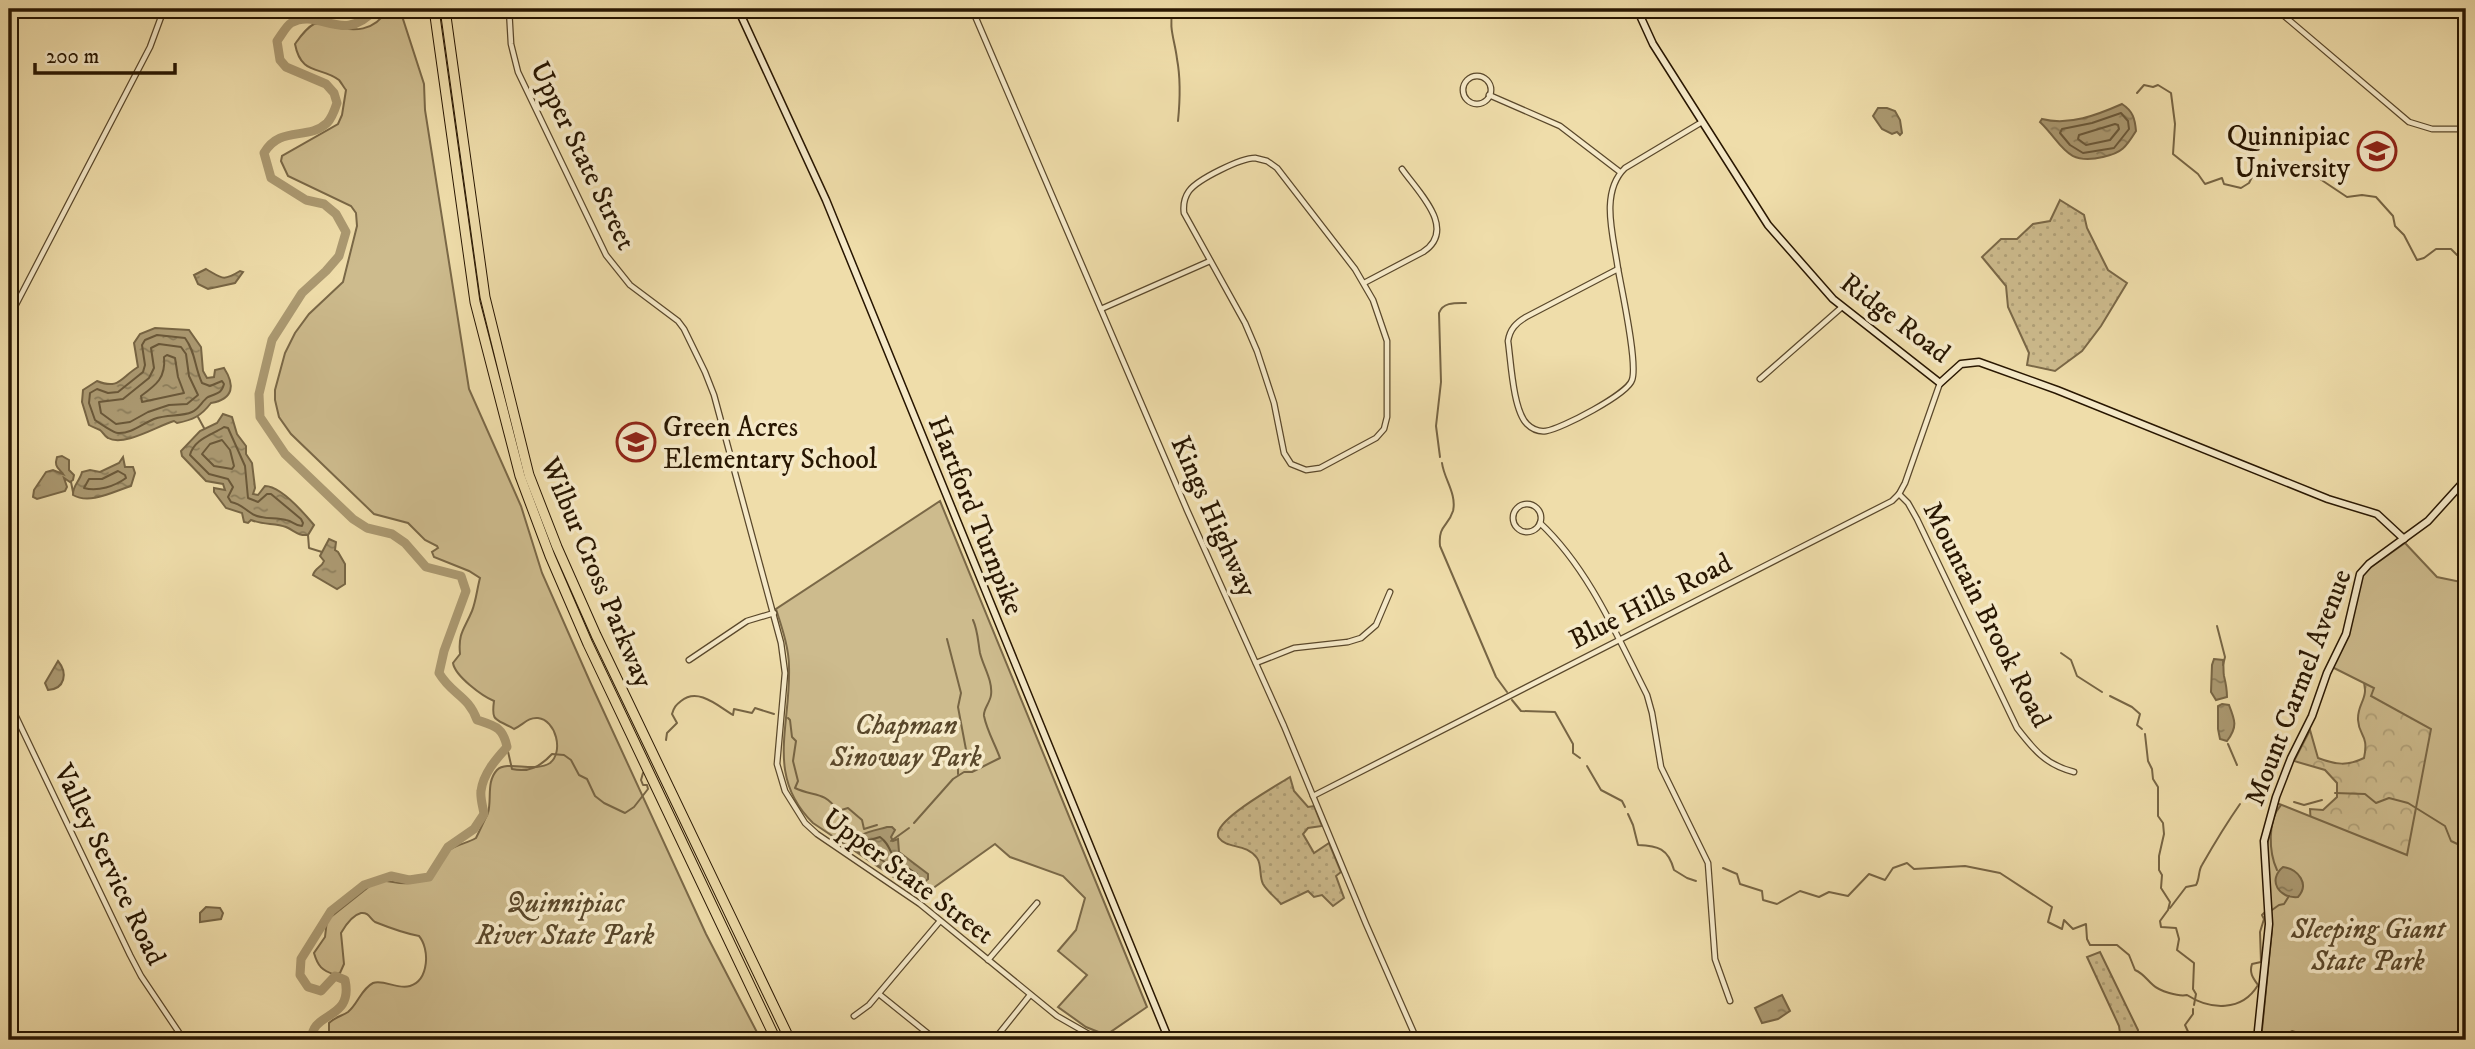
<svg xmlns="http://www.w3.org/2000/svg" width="2475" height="1049" font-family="'IM FELL DW Pica',serif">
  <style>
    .grass { fill: url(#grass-dots); stroke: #7a6847; stroke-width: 2 }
    .forest { fill: url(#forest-crowns); stroke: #7a6847; stroke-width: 2 }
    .park { fill: #cdbb8d; stroke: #7a6847; stroke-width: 2 }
    .water { fill: url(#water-ripples); stroke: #776544; stroke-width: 2 }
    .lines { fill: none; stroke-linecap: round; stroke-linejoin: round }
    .shore { stroke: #6a5839; stroke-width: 2 }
    .stream { stroke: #776544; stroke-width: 2 }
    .river { stroke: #ab9971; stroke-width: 9 }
    .street-casing { stroke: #5a482b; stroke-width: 7 }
    .secondary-casing { stroke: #281601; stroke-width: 9 }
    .highway-casing { stroke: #281601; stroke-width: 11 }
    .street { stroke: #f5e9c8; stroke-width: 4.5 }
    .secondary { stroke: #f5e9c8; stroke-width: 6 }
    .highway { stroke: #efddaa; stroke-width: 9 }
    .labels { text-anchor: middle; stroke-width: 7; stroke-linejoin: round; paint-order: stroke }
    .poi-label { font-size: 28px; fill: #281601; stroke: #f5e9c8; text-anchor: end }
    .street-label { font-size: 28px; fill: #281601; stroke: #f5e9c8 }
    .park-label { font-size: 28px; font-style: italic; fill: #5a482b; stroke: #f5e9c8 }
  </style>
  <defs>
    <pattern id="grass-dots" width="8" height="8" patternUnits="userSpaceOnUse" patternTransform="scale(1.75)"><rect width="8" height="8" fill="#cdbb8d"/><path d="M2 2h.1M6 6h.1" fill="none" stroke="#b0a078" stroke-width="1.8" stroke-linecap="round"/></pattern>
    <pattern id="forest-crowns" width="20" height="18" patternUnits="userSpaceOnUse" patternTransform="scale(1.75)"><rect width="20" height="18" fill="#cdbb8d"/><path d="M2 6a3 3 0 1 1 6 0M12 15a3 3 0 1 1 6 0" fill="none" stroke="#b0a078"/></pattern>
    <pattern id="water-ripples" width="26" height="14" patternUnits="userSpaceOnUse" patternTransform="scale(1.75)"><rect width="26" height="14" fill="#ab9971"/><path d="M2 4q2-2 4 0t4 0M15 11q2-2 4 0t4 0" fill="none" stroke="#8b7c5a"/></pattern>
  </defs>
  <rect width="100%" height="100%" fill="#efddaa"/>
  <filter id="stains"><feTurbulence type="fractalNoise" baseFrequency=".00286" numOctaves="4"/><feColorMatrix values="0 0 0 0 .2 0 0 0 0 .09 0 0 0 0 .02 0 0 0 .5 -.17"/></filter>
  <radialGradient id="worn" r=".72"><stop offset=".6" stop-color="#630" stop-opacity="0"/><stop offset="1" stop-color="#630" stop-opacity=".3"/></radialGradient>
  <g class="grass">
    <path d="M2060,200L2084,215L2087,228L2108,270L2127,283L2101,326L2082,351L2055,371L2027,365L2029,353L2008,307L2006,286L1982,257L2001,239H2017L2033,224L2050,221Z"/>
    <path d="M1290,777L1294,791L1308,807L1314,806L1322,826L1308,828L1303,834L1314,853L1329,843L1341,872L1336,876L1344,898L1333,906L1322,895L1314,897L1308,891L1281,904C1276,898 1267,891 1263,884C1259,876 1262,865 1257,858C1246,843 1227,849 1219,838C1208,823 1278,785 1290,777Z"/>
    <path d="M2100,952L2138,1030L2137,1040H2121L2119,1026L2087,957Z"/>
  </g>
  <path class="forest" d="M2362,676L2452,716L2466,1040H2261L2264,1002L2268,1003L2270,993L2266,992L2272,929L2271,897L2311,827L2310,809L2323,810L2337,797V783L2325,770L2294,761L2310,730L2318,758C2336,765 2348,766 2364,758C2369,734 2359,737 2358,720C2357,702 2371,699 2362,676Z"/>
  <g class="park">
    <path d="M388,9H403V19L424,84L425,110L469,389L521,506L542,573L591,684L706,934L761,1040H329V1023C335,1017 342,1016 348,1012C358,1004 361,989 373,983C384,979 397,990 410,986C429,980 430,949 419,936C403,933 390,928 375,922C370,919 369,912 361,913C353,915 345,926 341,933L344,964L340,973L335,975C322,970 318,967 314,953L325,937L327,920L376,881C388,879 398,885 409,883C436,879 433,861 451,849C458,844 468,843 476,838C480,830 484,821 488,813C492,799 486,782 497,770C507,760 535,773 550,763C564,752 556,720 538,718C528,717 523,725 514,729C496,718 491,723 494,701C482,696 455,676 453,663L460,654C458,633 464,630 472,611C476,601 477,589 480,578L469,571L434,557L432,552L438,548L437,546L425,540L408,523L374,514L291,434L279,417L275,400V390L285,353L295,333L309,314L343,282L357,226L356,213L351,206L288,176L281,161L282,156L338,124L342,115L346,90C345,89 340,81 339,80C321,66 301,76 295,44C300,37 306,28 314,24C320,22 325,25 330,26C355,32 374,32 388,9Z"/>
    <path d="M940,501L1147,1007L1106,1035L1086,1027L1058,1007L1087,975L1058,951L1076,930L1085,898L1063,876L1010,857L995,844L922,896L813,823C765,776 791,726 789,667C789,648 782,628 776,609Z"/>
    <path d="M2405,543L2437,577L2466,583V1040H2261L2272,929L2267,845L2277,803L2407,855L2431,729L2371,696L2374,688L2332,667L2349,635L2359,584L2364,572Z"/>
  </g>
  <g class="water">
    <path d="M2122,104C2133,111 2135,119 2136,131C2126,147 2122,153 2103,157C2065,166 2063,144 2040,122L2042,119C2069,126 2097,115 2122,104Z"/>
    <path d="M1878,108H1887L1895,111L1900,120L1902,133L1900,135L1897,132L1892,134L1882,129L1873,116Z"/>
    <path d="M206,269C222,278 222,282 240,271L243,272L235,283L208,289L198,284L194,275Z"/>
    <path d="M155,328L189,330L201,347L203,371L207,378L214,377L215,370L224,368C235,385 234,399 211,403C201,416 193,420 177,423L174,421C157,426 124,447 108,438C104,436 103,432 100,430C96,428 92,427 89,425L82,402L83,390L97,381C119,390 120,378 138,367L134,343L140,334Z"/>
    <path d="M223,414L232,417L237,434L246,446V454L252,463L255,488L253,494L258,495L265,486C280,486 304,513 314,525L308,535C298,536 295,531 286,527C275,523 263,525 251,520L248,523L244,522L242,513L226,508L214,492V488L225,490L223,484L206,481L182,456L181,451L200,431L217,423Z"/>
    <path d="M62,456L69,460V470L74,475L73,480L70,482L64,478L67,487L65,491L37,499L33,497L34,490L46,472L53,470L63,474C58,467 54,467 57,457Z"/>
    <path d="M123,457L125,467H133L135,473L131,486C114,491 90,505 73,495C72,486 80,481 82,472L90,470L100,472L119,463Z"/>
    <path d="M329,539L336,542L335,550L338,552L345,564V584L337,589L313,575C315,568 322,567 324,561L320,556Z"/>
    <path d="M2214,659L2223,660C2224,666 2223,671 2224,676C2226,684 2227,688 2227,697L2216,700L2211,692L2212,665Z"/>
    <path d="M58,661C68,673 65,689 48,690L45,683Z"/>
    <path d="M2222,704L2229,705C2235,720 2238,727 2227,741L2220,739L2218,729V706Z"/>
    <path d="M887,827H892L895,830L891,837L893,841L898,839L899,852L928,874V879L917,888L909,887L851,847C854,833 874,831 887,827Z"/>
    <path d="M2283,867C2298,869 2310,884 2298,897C2279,899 2267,880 2283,867Z"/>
    <path d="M206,907L220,908L223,913L221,919L200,922V913Z"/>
    <path d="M1782,995L1790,1011L1778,1019L1762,1023L1755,1008Z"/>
  </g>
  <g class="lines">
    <g class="shore">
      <path d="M2121,113L2128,121L2129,129L2114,148L2083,153L2070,145L2060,133L2062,129L2092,123Z"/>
      <path d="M2115,124L2118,125L2119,129L2110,140L2086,145L2078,139L2079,135Z"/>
      <path d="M157,335L185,338C196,353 194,366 202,383L210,386L222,381L224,384C221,395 216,393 208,397C202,401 199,409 192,412C181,417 168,414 154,419C142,424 131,434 118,433C114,433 99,423 95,420L89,403L90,393L97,389L108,393L118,392L143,372L145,365L142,345L145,340Z"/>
      <path d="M159,344L181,347L186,354L189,376L198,395L187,404L169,405L148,412L130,422L116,424L101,413L99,402L123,399L149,378L154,368L151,348Z"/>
      <path d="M167,355L175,358L178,377L184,393L142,402L141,396C156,385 166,378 164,357Z"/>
      <path d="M224,427L228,428L245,466L248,498L258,502L267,494H271L301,519L303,523L302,526C295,526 293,521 286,520C275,517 260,520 251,513C243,508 241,504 231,502L228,497L233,487L228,479L209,474L190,455C194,439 212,435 224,427Z"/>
      <path d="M222,440L230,450L234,466L232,469L214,466L202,454L210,444Z"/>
      <path d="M118,471L125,475L126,478C115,486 98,492 84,488L89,479H102Z"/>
      <path d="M880,837C887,842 889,848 893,856C894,858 913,872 917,874V879L912,880L862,847L863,842Z"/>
    </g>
    <g class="stream">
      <path d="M1173,9C1168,27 1175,41 1177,59C1181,80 1180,101 1178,121"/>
      <path d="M2137,93L2144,85L2153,87L2158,85L2171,93L2175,124L2173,154L2198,174L2205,184L2222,178L2224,184L2241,188L2249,183L2252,177H2258V166C2270,165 2282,169 2293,166L2303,170L2309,166L2311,173L2347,197L2362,195L2376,197L2393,216L2395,226L2404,235L2417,260L2424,258L2436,249H2451L2457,255L2466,254"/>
      <path d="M198,417L204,428"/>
      <path d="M1440,457L1436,426L1441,382L1439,313C1443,302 1455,303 1466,303"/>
      <path d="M1442,463C1444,479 1457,494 1453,511C1448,527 1438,525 1440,546L1496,677L1507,692"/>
      <path d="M71,482L73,492"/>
      <path d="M308,535L309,548L322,552"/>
      <path d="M2217,626L2225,657L2223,665"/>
      <path d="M947,639L961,693L958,707L967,755L958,765V774"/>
      <path d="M2061,653L2071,660L2077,676L2102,692"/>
      <path d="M2110,696L2132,707L2140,714L2137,725L2142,729"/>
      <path d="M1512,700L1521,711L1555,712L1573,744V753L1580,758"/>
      <path d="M788,718L790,720L792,737L796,741L793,761L798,781L795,788C813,797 824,790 838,811L848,808L862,820L864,829L877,825"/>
      <path d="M2145,734L2148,761L2152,769L2153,779L2158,787V816L2163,823L2164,834L2159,856V870L2162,875L2161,888L2170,902L2168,910L2160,921L2161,927L2176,928L2179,939L2177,950L2194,963L2193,989L2196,994L2194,1005"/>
      <path d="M666,740L667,733L677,723L672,714C674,707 676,705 681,701C698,687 718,706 733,715L734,709L752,713L755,708L774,714"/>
      <path d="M2228,744L2237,765"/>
      <path d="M507,747L512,769C529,773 541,766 552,754L564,755L571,760L579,775L587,779L595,796L604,803L625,813L634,807L648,789L647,785H643L641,780L643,773"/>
      <path d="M1587,766L1601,790L1622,801L1625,807"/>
      <path d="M2335,793L2365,794L2376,803L2389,798L2408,803L2445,826L2451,841L2466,848"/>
      <path d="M2294,802L2304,805L2322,800"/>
      <path d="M1628,814L1633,825L1638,845C1658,846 1668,848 1674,870L1687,878L1696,881"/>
      <path d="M914,823L953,779L964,772H972L1000,758C995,744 987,731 984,716C983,709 990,703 991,695C993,681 983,666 980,653C978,642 978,631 973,620"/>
      <path d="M891,841L909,828"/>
      <path d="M1723,868L1737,874L1740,884L1762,891L1763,900L1777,904L1800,891L1819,897L1829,892L1848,896L1869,874L1885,880L1893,868L1907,863L1914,869L1965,866L2000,873L2052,907L2048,922L2062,929L2064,920L2073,929L2086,924L2087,939L2090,945H2117L2129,955L2135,970C2144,974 2146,979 2153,985C2159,991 2179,997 2187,995C2210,1010 2242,1012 2258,985C2253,978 2249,973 2252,964L2261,962L2260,932L2264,919L2262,915L2265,912"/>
      <path d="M2277,870C2269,853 2267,820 2281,805"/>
      <path d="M2170,908L2186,887L2196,885C2200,878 2198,871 2202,865C2214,844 2226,824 2240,804"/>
      <path d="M2272,910L2279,905L2284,904L2289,896"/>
      <path d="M2190,1040V1036L2185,1025L2193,1014V1009"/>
      <path d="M2276,1040L2292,1031L2298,1033L2304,1040"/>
    </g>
    <path class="river" d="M312,1040C310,1011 354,1021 345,980L335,976L321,991L308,987L300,975L301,959L331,911L364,885L391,876L409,880L429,877L448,847L474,829L484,814C483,807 480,798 481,791C483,774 496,759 507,747C503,727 495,726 477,720C468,695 452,695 439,673L444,651L466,591L461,576L426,567L405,543L392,534L367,528L353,519L285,454L260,417L259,394L272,340L302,293L326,271L339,256L346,232L336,214L324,204L306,200L271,178L264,153C280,125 308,141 327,123C332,118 335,109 337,103L334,93L326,84L286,67L280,60L277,41C281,36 286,26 291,23C319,7 343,46 375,9"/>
    <defs>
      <g id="street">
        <path d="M509,9L511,44L518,72L606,255L630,285L678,321L684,329L705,372L714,395L781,643L785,673L777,764L785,791L805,823L817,834L920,904L1057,1016L1099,1040"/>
        <path d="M972,9L1187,510L1284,726L1366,924L1417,1040"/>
        <path d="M2276,9L2409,122L2432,129H2466"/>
        <circle cx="1477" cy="90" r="14"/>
        <path d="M1489,95L1560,126L1620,172"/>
        <path d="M1255,158L1267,161L1277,168L1355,269L1373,300L1387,341V417L1384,429L1376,438L1320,468L1306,470L1291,464L1284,453L1274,403L1257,351L1245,323L1184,213C1183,205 1184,198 1189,191C1198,179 1241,158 1255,158Z"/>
        <path d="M1618,269C1622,291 1638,364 1632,380C1628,394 1561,429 1546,431C1538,432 1532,429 1527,424C1513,410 1511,362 1508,341C1510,329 1516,323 1526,317Z"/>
        <path d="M1618,269C1614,238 1599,193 1625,168L1702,122"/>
        <path d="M1364,283L1423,252C1458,229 1418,192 1402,169"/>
        <path d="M1101,309L1210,261"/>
        <path d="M9,318L150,47L164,9"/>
        <path d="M1760,379L1842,307"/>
        <path d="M1899,494L1908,503L1917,519L2017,728C2034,750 2046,765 2074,772"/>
        <circle cx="1527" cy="518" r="14"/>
        <path d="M1540,523C1589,569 1617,636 1647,695L1652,713L1661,767L1708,863L1715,959L1730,1001"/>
        <path d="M689,660L747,621L774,613"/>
        <path d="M1256,663L1294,648L1348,642L1361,638L1376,625L1390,592"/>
        <path d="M9,702L130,955L141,976L184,1040"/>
        <path d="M1313,796L1892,501L1899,494L1905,483L1940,383"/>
        <path d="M988,960L1037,903"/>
        <path d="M879,994L936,1040"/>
        <path d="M854,1016L869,1005L940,921"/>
        <path d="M994,1040L1030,995"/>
      </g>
      <g id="secondary">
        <path d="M738,9L826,200L1169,1040"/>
        <path d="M1637,9L1653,44L1768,225L1833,299L1940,383L1961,364L1979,362L2057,390L2328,499L2377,514L2404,539"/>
        <path d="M2257,1040L2269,924L2264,841L2276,797L2291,758L2312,716L2327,673L2346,634L2360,574L2369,564L2428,521L2466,479"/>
      </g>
      <g id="highway">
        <path d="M434,9L475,302L520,476L550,556L588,644L776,1040"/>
        <path d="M445,9L485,297L529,475L557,547L596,635L790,1040"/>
      </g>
    </defs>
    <use href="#street" class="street-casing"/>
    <use href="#secondary" class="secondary-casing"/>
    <use href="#highway" class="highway-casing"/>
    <use href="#street" class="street"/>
    <use href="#secondary" class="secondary"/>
    <use href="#highway" class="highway"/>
  </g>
  <defs>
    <symbol id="university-ring" viewBox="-11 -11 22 22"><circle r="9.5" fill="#f5e9c8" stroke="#8f2418" stroke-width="1.5"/><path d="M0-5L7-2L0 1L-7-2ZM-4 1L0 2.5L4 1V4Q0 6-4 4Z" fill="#8f2418"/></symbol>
    <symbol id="school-ring" viewBox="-11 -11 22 22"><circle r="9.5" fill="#f5e9c8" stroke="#8f2418" stroke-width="1.5"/><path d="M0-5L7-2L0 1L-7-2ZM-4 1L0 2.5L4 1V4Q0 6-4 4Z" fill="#8f2418"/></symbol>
  </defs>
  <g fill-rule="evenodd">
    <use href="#university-ring" x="2355" y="129" width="44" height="44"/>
    <use href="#school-ring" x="614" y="420" width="44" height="44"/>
  </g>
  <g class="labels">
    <g class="poi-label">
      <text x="2350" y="145">Quinnipiac<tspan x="2350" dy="32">University</tspan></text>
      <text x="663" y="436" text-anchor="start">Green Acres<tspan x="663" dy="32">Elementary School</tspan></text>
    </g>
    <g class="street-label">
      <text transform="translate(584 155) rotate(64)" y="10">Upper State Street</text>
      <text transform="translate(1896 317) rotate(37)" y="10">Ridge Road</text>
      <text transform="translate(977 515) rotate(68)" y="10">Hartford Turnpike</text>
      <text transform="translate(1215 516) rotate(66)" y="10">Kings Highway</text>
      <text transform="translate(598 572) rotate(67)" y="10">Wilbur Cross Parkway</text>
      <text transform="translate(1650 600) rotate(-27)" y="10">Blue Hills Road</text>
      <text transform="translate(1988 614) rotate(63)" y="10">Mountain Brook Road</text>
      <text transform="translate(2297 687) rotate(-69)" y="10">Mount Carmel Avenue</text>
      <text transform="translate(111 864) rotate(64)" y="10">Valley Service Road</text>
      <text transform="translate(909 875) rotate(37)" y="10">Upper State Street</text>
    </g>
    <g class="park-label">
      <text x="906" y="734">Chapman<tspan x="906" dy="32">Sinoway Park</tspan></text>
      <text x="565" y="912">Quinnipiac<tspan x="565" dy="32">River State Park</tspan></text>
      <text x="2368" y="938">Sleeping Giant<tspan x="2368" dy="32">State Park</tspan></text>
    </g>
  </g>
  <rect width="2475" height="1049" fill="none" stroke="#efddaa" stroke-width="35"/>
  <rect x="10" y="10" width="2454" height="1028" fill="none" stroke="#281601" stroke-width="3.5"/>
  <rect x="18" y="18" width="2440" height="1014" fill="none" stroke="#281601" stroke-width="2"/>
  <path d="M35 63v10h140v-10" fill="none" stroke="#281601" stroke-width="3.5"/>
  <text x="46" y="63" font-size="21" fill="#281601" stroke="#f5e9c8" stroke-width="5" paint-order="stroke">200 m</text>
  <rect width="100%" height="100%" filter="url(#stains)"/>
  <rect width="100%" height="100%" fill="url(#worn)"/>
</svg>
